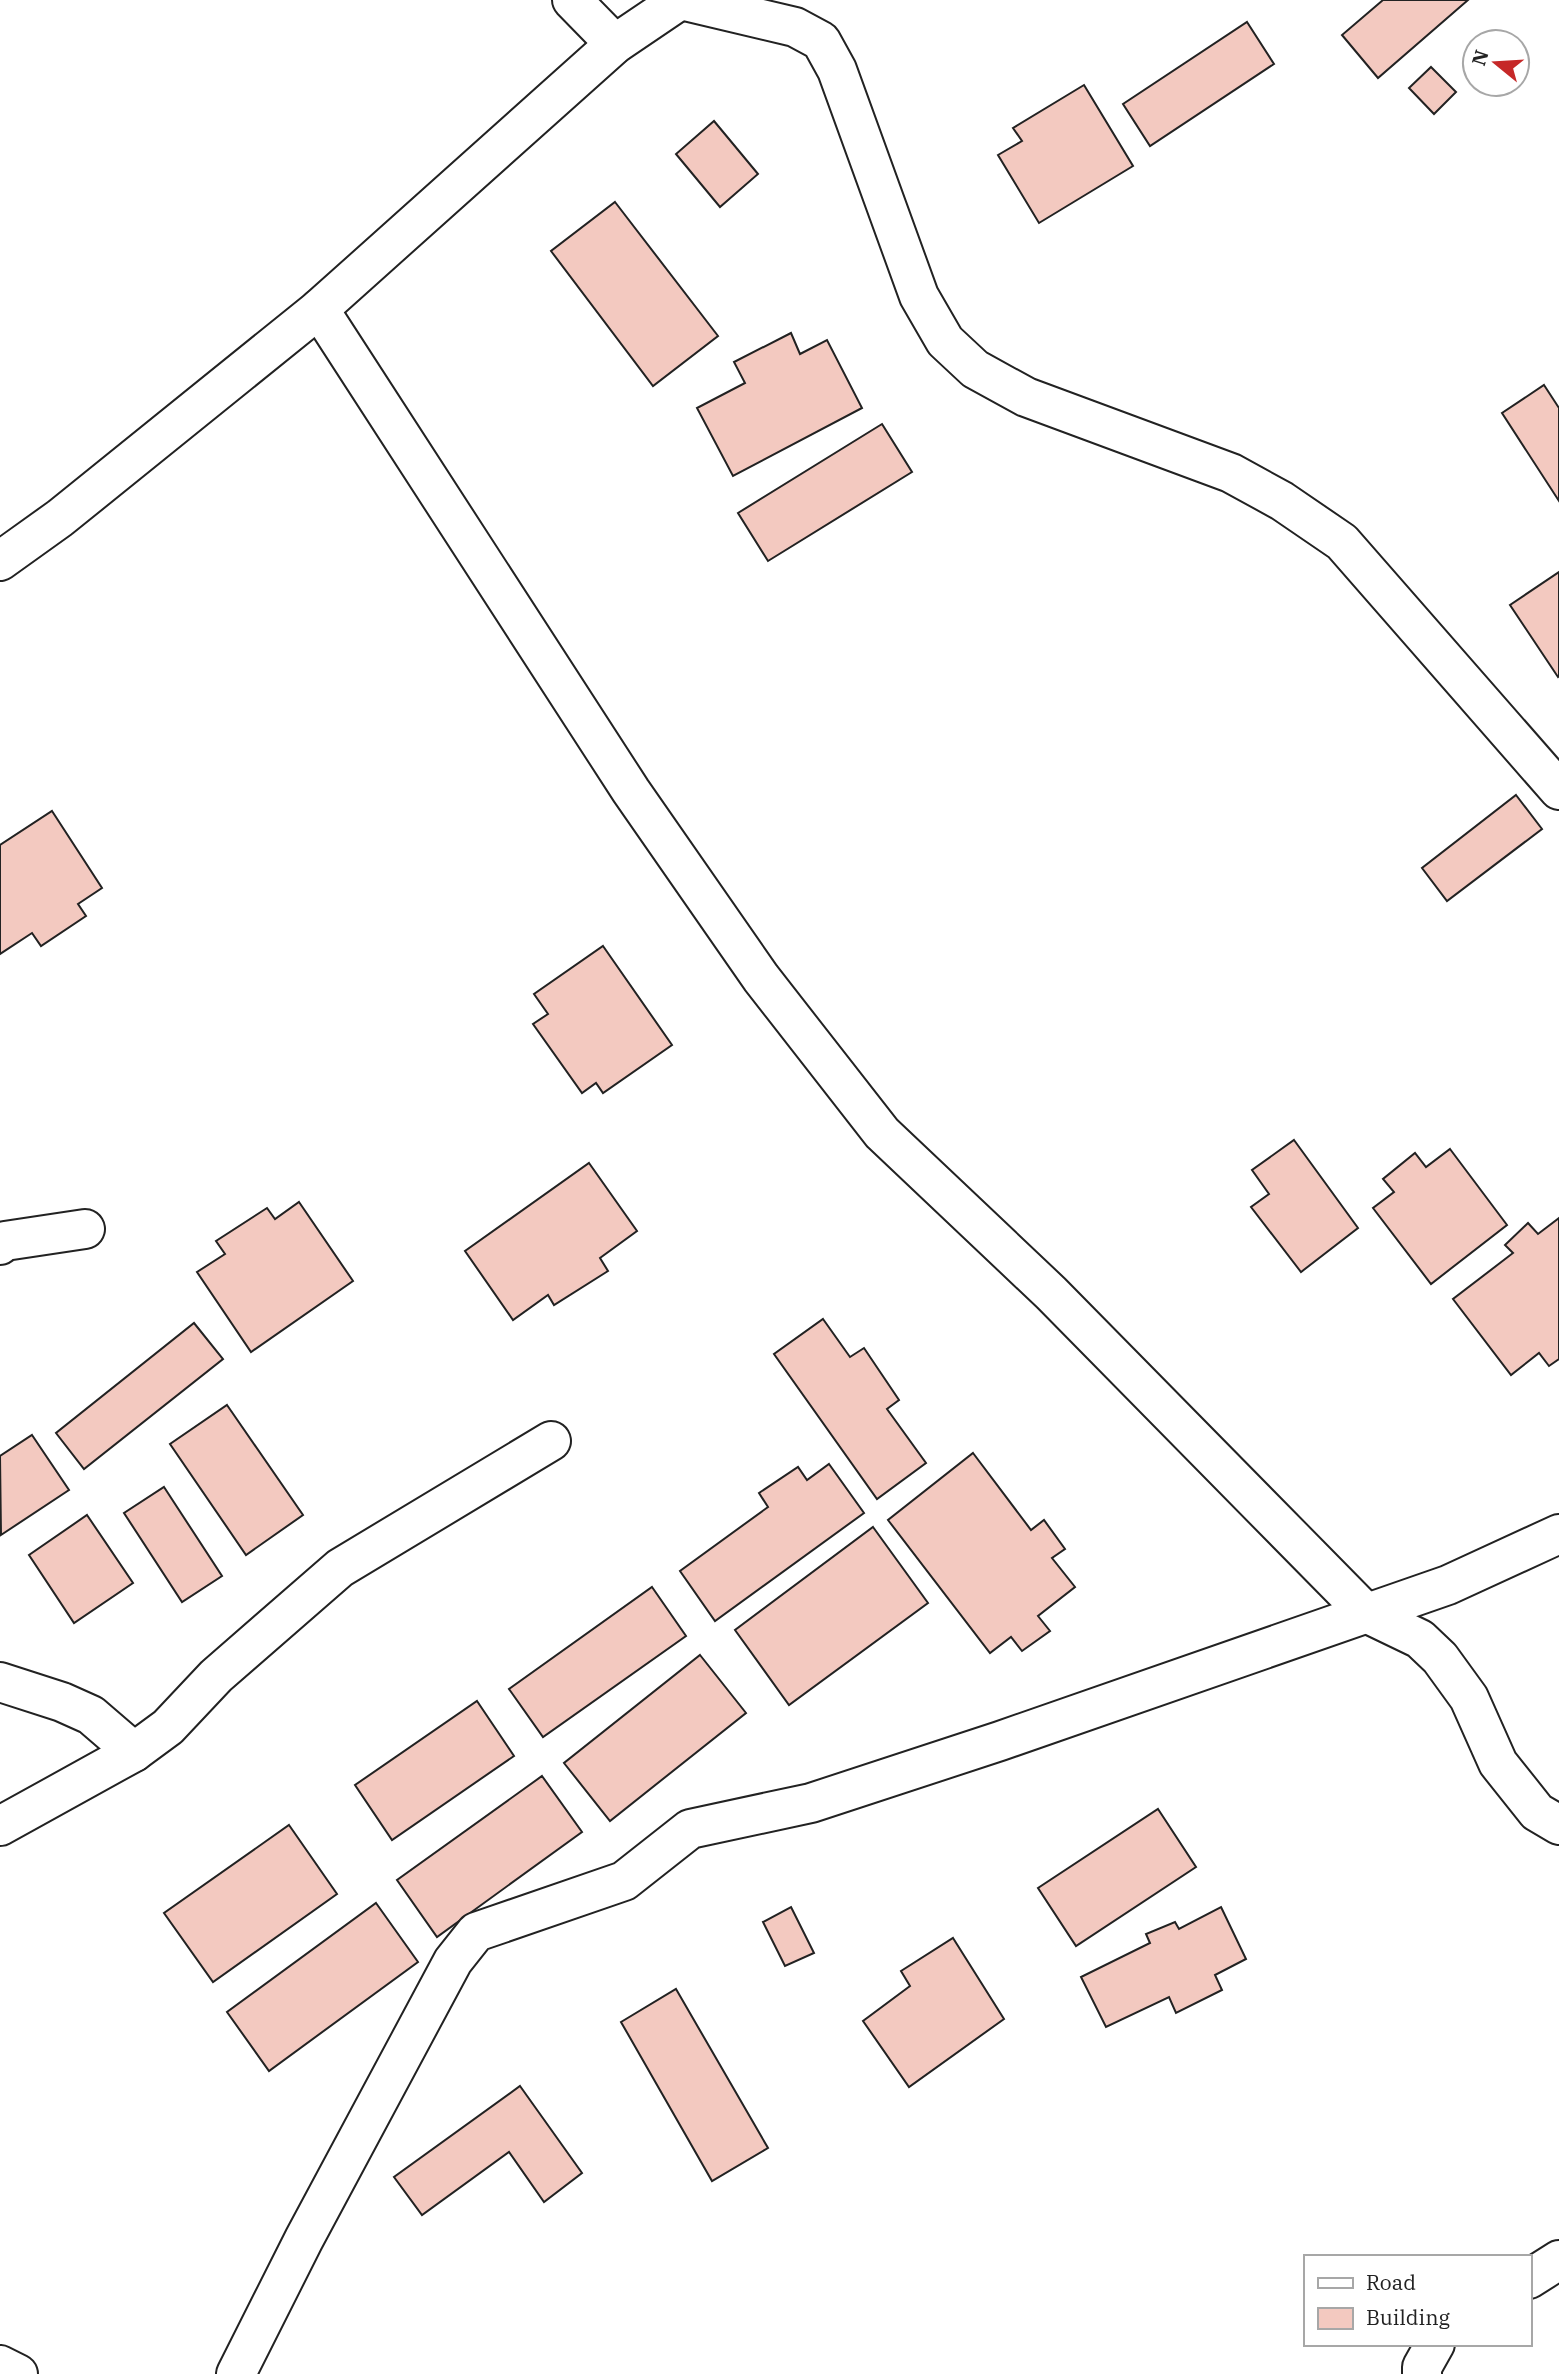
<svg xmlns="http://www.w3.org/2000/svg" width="1559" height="2374" font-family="'IBM Plex Serif',serif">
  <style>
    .building { fill: #f3c9c0; stroke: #222; stroke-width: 2 }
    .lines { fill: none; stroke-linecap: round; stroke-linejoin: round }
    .minor-casing { stroke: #222; stroke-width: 42 }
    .minor { stroke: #fff; stroke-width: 38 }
  </style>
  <rect width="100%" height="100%" fill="#fff"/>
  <g class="building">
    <path d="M1383,0H1468L1378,78L1342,35Z"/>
    <path d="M1247,22L1274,64L1150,146L1123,104Z"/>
    <path d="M1431,67L1456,92L1434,114L1409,88Z"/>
    <path d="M1084,85L1133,166L1039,223L998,155L1022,141L1013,128Z"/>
    <path d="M714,121L758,174L720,207L676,154Z"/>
    <path d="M615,202L718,336L653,386L551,251Z"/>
    <path d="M791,333L800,354L827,340L862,408L733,476L697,408L745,383L734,362Z"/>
    <path d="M1544,385L1559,408V501L1502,413Z"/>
    <path d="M882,424L912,472L768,561L738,513Z"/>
    <path d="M1559,572V676L1558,677L1510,605Z"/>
    <path d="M1516,795L1542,829L1447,901L1422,868Z"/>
    <path d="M52,811L102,888L78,904L86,916L41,946L32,933L0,954V845Z"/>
    <path d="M603,946L672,1045L603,1093L596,1083L582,1093L533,1024L548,1014L534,994Z"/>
    <path d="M1294,1140L1358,1228L1301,1272L1251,1207L1269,1194L1252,1170Z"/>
    <path d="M1450,1149L1507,1225L1431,1284L1373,1208L1394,1192L1383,1179L1415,1153L1426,1167Z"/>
    <path d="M589,1163L637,1231L600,1258L608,1271L554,1305L548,1295L513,1320L465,1251Z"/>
    <path d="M299,1202L353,1281L251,1352L197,1272L225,1254L216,1241L267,1208L275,1219Z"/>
    <path d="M1559,1218V1359L1549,1366L1539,1353L1511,1375L1453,1299L1513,1253L1505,1245L1528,1223L1538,1234Z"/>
    <path d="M823,1319L850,1357L864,1348L899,1400L887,1409L926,1463L877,1499L774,1354Z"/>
    <path d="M194,1323L223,1359L84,1469L56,1433Z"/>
    <path d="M227,1405L303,1515L246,1555L170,1444Z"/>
    <path d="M32,1435L69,1490L1,1535L0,1456Z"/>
    <path d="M973,1453L1031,1530L1044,1520L1065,1549L1052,1558L1075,1587L1038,1616L1050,1631L1022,1651L1011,1637L990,1653L888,1520Z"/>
    <path d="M829,1464L864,1513L715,1621L680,1571L768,1507L759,1493L798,1467L807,1480Z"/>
    <path d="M164,1487L222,1576L182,1602L124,1513Z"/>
    <path d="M87,1515L133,1583L74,1623L29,1555Z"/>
    <path d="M873,1527L928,1603L789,1705L735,1630Z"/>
    <path d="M652,1587L686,1636L543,1737L509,1689Z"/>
    <path d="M700,1655L746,1713L610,1821L564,1763Z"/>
    <path d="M477,1701L514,1756L392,1840L355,1785Z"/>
    <path d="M542,1776L582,1832L437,1937L397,1880Z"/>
    <path d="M1158,1809L1196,1867L1076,1946L1038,1888Z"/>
    <path d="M289,1825L337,1894L213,1982L164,1913Z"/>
    <path d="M376,1903L418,1962L269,2071L227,2012Z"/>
    <path d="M791,1907L814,1953L785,1966L763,1922Z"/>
    <path d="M1221,1907L1246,1959L1215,1975L1222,1990L1176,2013L1169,1997L1106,2027L1081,1977L1150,1943L1146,1934L1175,1922L1179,1929Z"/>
    <path d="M953,1938L1004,2019L909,2087L863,2021L910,1986L901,1971Z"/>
    <path d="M676,1989L768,2148L712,2181L621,2022Z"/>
    <path d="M520,2086L582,2173L544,2202L509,2152L422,2215L394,2177Z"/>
  </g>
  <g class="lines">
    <defs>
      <g id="minor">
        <path d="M572,0L615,44"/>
        <path d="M681,0L795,27L821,41L837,70L919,296L945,341L975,369L1026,397L1231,473L1282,501L1342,542L1559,790"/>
        <path d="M319,309L631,791L761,978L882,1133L1051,1293L1366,1613L1420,1639L1440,1658L1469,1698L1498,1763L1537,1812L1559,1825"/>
        <path d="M0,561L60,518L319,309L615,44L680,0"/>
        <path d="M0,1245L5,1241L85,1229"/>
        <path d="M0,1682L62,1702L91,1715L134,1752"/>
        <path d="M0,1826L134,1752L168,1727L216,1676L340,1568L551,1441"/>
        <path d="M1529,2279L1559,2260"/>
        <path d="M0,2365L18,2374"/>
        <path d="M236,2374L304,2239L453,1961L476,1932L624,1881L690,1829L811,1803L1000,1741L1448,1585L1559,1534"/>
        <path d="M1422,2374V2367L1435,2344"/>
      </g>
    </defs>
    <use href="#minor" class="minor-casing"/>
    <use href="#minor" class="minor"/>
  </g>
  <rect x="1304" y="2255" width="228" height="91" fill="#ffffff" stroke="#a7a7a7" stroke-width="2"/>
  <rect x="1318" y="2278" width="35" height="10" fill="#ffffff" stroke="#a7a7a7" stroke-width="2"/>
  <text x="1366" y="2290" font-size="21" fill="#222222">Road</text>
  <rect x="1318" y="2308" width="35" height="21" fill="#f3c9c0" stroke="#a7a7a7" stroke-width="2"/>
  <text x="1366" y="2325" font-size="21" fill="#222222">Building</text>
  <g transform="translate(1496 63) rotate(288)"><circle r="33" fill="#ffffff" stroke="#a7a7a7" stroke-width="2"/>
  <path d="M0-5L12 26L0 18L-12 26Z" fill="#c62828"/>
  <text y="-10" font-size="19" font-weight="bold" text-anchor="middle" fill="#222222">N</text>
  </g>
</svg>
